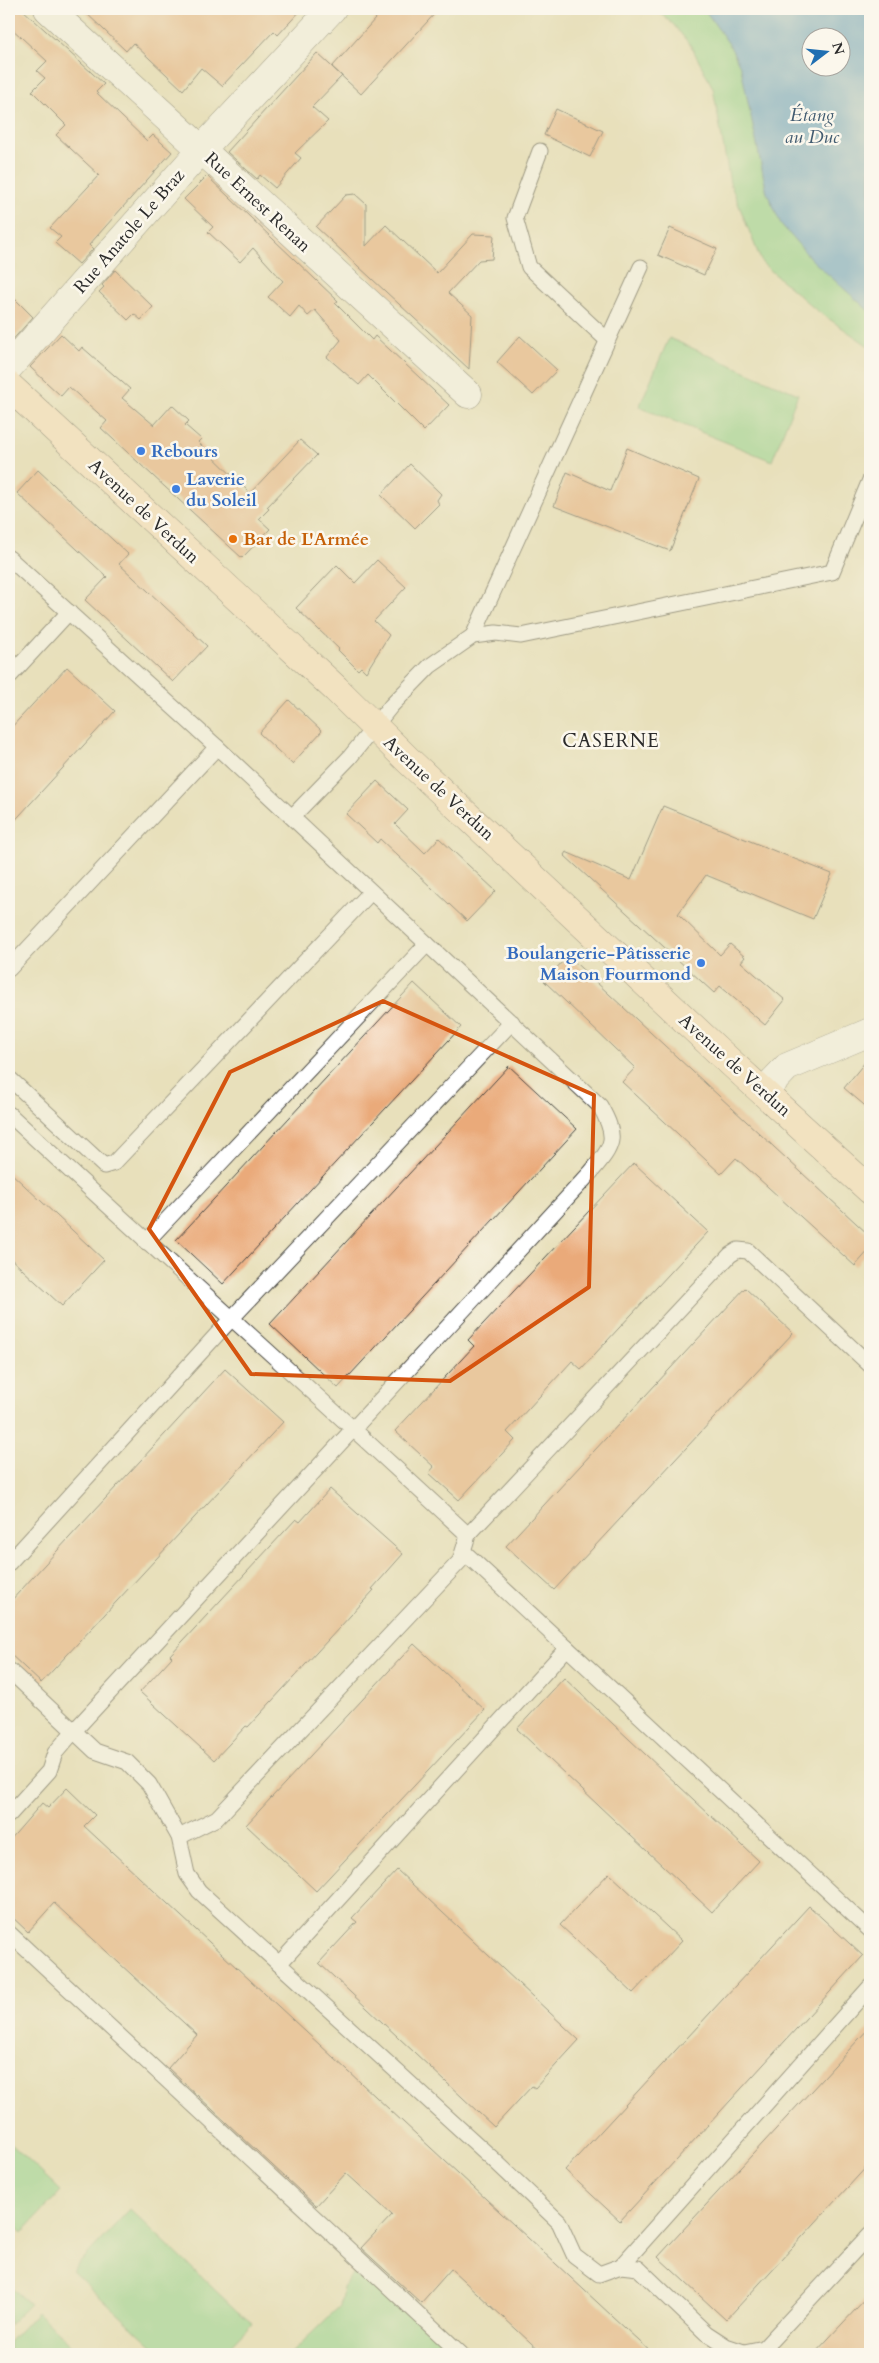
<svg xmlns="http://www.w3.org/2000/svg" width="879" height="2363" font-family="Cardo,serif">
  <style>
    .green { fill: #8dd590; stroke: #5c805e }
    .water { fill: #63a4d7; stroke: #476881; fill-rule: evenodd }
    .building { fill: #eaaa7a }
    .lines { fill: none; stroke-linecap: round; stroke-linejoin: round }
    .service-casing { stroke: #474641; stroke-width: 17 }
    .minor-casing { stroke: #474641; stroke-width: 29 }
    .secondary-casing { stroke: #474641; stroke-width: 29 }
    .service { stroke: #fff; stroke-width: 15 }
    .minor { stroke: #fff; stroke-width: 28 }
    .secondary { stroke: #ffe4c6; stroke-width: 28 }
    .marked { fill: none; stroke: #d5540f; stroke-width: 4; stroke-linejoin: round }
    .shop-dot { fill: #3f7fe0; stroke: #fbf7ec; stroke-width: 2 }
    .food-dot { fill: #e8710a; stroke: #fbf7ec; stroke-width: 2 }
    .labels { text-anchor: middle; stroke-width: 5; stroke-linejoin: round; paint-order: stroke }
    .street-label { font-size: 18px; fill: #2b2b2b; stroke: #fbf7ec }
    .shop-label { font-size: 18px; font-weight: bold; fill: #366cbe; stroke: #fbf7ec; text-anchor: start }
    .food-label { font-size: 18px; font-weight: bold; fill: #c56008; stroke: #fbf7ec; text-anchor: start }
    .water-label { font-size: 19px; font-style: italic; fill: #415b70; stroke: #fbf7ec }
    .neighbourhood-label { font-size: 19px; letter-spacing: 1px; fill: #2b2b2b; stroke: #fbf7ec }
  </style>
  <rect width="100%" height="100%" fill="#fbf7ec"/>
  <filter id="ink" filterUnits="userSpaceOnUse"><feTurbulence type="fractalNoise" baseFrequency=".02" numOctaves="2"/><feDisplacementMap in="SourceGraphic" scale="10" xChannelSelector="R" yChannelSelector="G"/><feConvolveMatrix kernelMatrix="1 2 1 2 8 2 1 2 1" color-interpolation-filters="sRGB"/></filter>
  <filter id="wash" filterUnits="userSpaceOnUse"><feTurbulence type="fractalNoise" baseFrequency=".0096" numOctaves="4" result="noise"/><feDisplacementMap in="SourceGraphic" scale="20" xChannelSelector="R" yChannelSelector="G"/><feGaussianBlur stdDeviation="1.12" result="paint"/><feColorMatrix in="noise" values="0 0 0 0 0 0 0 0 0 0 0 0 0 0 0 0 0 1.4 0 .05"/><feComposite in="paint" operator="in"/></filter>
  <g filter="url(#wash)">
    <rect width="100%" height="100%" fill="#e8e0bb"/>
    <g class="green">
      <path d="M654,9H704L729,44L741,68L767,193L781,224L811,259L870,312V347L816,310L762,263L730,183L713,88L691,46L673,24Z"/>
      <path d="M669,338L798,394L772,461L639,407Z"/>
      <path d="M9,2142L61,2191L22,2233L9,2221Z"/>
      <path d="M130,2209L237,2311L252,2323L222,2354H161L72,2271Z"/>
      <path d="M362,2261L472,2354H290L340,2306L343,2287Z"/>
      <path d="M9,2285L30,2304L9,2325Z"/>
      <path d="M37,2312L80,2354H9V2342Z"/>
    </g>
    <path class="water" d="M704,9H870V312L811,259L781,224L767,193L741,68L729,44ZM812,38H842V68H812Z"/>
    <g id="blocks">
      <g class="building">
        <path d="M9,9H22L104,84L96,92L147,141L153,135L172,152L89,245L93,249L79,264L55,243L61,237L50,228L99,175L56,135L66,125L32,91L45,78L37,71L47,61L9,26Z"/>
        <path d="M82,9H302L278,35L274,31L222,86L201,68L183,90L133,43L126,51Z"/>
        <path d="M384,9H439L361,94L332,67Z"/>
        <path d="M317,53L342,76L312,107L328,121L295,153L301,158L275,188L260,175L257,179L227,152Z"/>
        <path d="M556,109L603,131L590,157L544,135Z"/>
        <path d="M207,176L338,301L335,303L372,340L375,336L449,405L424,431L368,375L359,385L327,357L341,340L315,310L308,316L299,306L290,317L268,297L283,281L253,248L240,262L208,232L213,227L184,199Z"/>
        <path d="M355,194L366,204V246L386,225L437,273L473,234L494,235L492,259L479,260L448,293L472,315L469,369L316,227L346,195Z"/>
        <path d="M670,228L717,249L704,275L658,255Z"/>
        <path d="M115,270L153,307L141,320L134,314L128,320L99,292L104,287L102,285Z"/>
        <path d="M9,293L33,317L9,344Z"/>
        <path d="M61,334L79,351L82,347L130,389L122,398L154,425L172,405L189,421L185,425L201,439L198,442L250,493L300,440L317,455L267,507L269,509L259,519L270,529L242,558L101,428L107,421L69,387L61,396L30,367Z"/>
        <path d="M520,336L557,370L533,395L497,362Z"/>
        <path d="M627,448L699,479L670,551L554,506L567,472L610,491Z"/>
        <path d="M410,464L441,494L437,500L439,504L415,528L381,495Z"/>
        <path d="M38,470L128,554L119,564L207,646L173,682L85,600L107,577L17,493Z"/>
        <path d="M377,560L406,587L374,621L389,635L366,672L361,667L358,670L338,650L339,649L296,608L337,565L355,583Z"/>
        <path d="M67,667L115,711L9,827V730Z"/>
        <path d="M289,700L322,731L292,764L259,733Z"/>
        <path d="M377,781L408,810L395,824L425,853L439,838L496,891L467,921L380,839L377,843L346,814Z"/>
        <path d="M663,806L832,874L813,919L706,875L678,914L720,955L730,944L745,957L741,962L785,1000L765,1025L720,986L714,993L564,855L566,852L631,880Z"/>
        <path d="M568,956L870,1236V1249L855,1266L736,1158L721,1174L622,1082L635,1068L544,981Z"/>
        <path d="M414,983L461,1027L223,1284L176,1240Z"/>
        <path d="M870,1056V1110L844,1088Z"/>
        <path d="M509,1066L577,1129L338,1388L270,1324Z"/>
        <path d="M634,1163L708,1232L581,1369L572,1361L507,1432L515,1440L459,1500L429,1473L434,1467L395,1431L474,1346L468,1340Z"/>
        <path d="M9,1171L104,1260L62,1306L9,1257Z"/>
        <path d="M745,1288L793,1333L554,1590L506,1546Z"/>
        <path d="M225,1369L283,1422L41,1683L9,1653V1603Z"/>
        <path d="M330,1489L403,1554L372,1589L374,1590L248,1727L246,1726L214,1760L140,1692L172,1657L170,1655L296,1519L300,1522Z"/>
        <path d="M414,1644L485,1710L316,1891L246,1825Z"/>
        <path d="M564,1678L759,1861L712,1912L517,1729Z"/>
        <path d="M67,1788L95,1815L84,1826L653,2354H543L451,2269L421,2303L361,2248L392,2215L346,2173L316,2206L168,2068L197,2035L54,1903L28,1932L9,1914V1841L42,1803L48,1808Z"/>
        <path d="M397,1870L579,2040L535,2088L532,2086L494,2127L319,1963L357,1922L352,1918Z"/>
        <path d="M609,1873L682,1941L633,1993L560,1925Z"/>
        <path d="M809,1906L863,1956L620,2221L565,2170Z"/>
        <path d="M870,2027V2163L726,2320L658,2257Z"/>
        <path d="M870,2294V2354H814Z"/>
      </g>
    </g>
  </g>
  <g filter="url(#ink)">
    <use href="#blocks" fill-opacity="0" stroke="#474641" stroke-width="1"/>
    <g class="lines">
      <defs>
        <g id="service">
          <path d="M540,151L515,218L529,267L607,340"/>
          <path d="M9,558L217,747L600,1106C618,1138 614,1145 591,1172L73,1732L55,1753L49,1771L9,1815"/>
          <path d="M473,636L641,267"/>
          <path d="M9,677L69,612"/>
          <path d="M292,817L350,757L391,706L430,666L473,636L496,633L521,636L832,572L870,480"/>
          <path d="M9,969L217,747"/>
          <path d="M9,1078L104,1166L114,1163L371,892"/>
          <path d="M9,1114C161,1256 316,1393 468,1535"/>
          <path d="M146,1242L427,944"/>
          <path d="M464,1552L870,1930"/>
          <path d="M9,1563L231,1319L512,1022"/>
          <path d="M9,1670L95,1751L127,1762L149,1784L179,1837L187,1874L199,1891L494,2160L559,2222L574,2255L599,2274L621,2266L638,2268L706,2333L726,2346L744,2352L764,2348L870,2234"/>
          <path d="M179,1837L217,1818L460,1561L468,1535L730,1255L738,1250L748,1251L870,1365"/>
          <path d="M9,1933L461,2354"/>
          <path d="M279,1964L567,1648"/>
          <path d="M621,2266L870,1987"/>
        </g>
        <g id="minor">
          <path d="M48,9L468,394"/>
          <path d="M9,367L201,150L332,9"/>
          <path d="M764,1091L787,1067L870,1032"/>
        </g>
        <path id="secondary" d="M9,386L336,689L409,761L716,1049L870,1190"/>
      </defs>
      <use href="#service" class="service-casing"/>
      <use href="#minor" class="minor-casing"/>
      <use href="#secondary" class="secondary-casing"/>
      <use href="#service" class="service"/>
      <use href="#minor" class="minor"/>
      <use href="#secondary" class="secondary"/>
    </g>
  </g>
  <path d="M0 0H879V2363H0ZM383,1001L594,1095L589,1287L450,1381L251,1374L149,1229L230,1072Z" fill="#e8e0bb" fill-opacity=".55" fill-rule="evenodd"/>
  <path class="marked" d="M383,1001L594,1095L589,1287L450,1381L251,1374L149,1229L230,1072Z"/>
  <g class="shop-dot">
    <circle cx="141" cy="451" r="5"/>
    <circle cx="176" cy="489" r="5"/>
    <circle cx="701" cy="963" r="5"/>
  </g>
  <circle class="food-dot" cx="233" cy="539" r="5"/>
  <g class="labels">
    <g class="street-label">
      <text transform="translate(258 202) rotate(43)" y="6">Rue Ernest Renan</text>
      <text transform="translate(129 231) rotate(-49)" y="6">Rue Anatole Le Braz</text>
      <text transform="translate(144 511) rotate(43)" y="6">Avenue de Verdun</text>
      <text transform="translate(439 788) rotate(43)" y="6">Avenue de Verdun</text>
      <text transform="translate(735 1065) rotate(42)" y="6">Avenue de Verdun</text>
    </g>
    <g class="shop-label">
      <text x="151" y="457">Rebours</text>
      <text x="186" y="485">Laverie<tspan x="186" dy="21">du Soleil</tspan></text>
      <text x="691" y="959" text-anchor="end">Boulangerie-Pâtisserie<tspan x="691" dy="21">Maison Fourmond</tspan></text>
    </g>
    <g class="food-label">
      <text x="243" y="545">Bar de L'Armée</text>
    </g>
    <g class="water-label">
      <text x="812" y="121">Étang<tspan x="812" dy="22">au Duc</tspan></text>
    </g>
    <g class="neighbourhood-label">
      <text x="611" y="747">CASERNE</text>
    </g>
  </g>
  <rect width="879" height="2363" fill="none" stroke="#fbf7ec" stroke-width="30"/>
  <g transform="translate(826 52) rotate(74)"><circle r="24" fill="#fbf7ec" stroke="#a8a59f"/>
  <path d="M0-4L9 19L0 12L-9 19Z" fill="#1f6fb2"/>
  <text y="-8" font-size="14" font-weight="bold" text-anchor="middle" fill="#2b2b2b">N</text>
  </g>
</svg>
